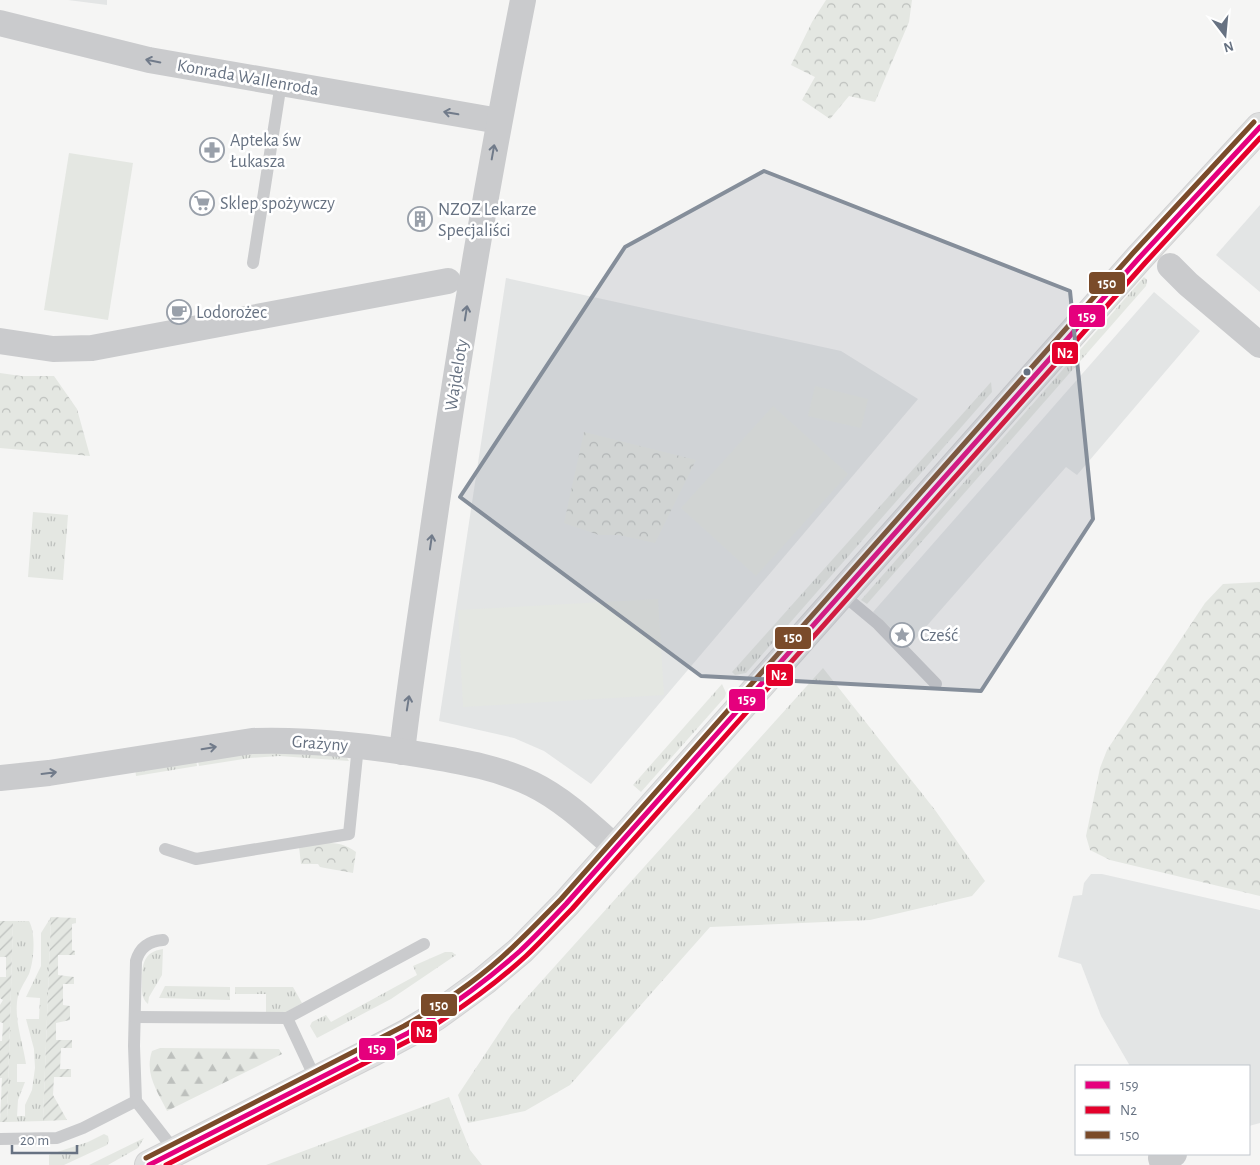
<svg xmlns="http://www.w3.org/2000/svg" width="1260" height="1165" font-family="'Alegreya Sans',sans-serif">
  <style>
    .built { fill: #e3e5e5 }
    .grass { fill: url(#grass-tufts) }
    .forest { fill: url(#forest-firs) }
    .park { fill: url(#park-crowns) }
    .garden { fill: url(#garden-furrows) }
    .pitch { fill: #e4e7e2 }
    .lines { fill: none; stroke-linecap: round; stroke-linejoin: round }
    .secondary-casing { stroke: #d1d1d2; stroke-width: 30 }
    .lane { stroke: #cacbcd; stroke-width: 12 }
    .street { stroke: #cacbcd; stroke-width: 26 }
    .secondary { stroke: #dfe0e0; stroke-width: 28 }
    .bus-1-casing { stroke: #fff; stroke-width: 9 }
    .bus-2-casing { stroke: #fff; stroke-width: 9 }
    .bus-3-casing { stroke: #fff; stroke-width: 9 }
    .bus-1 { stroke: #e5007d; stroke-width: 5 }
    .bus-2 { stroke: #e4002b; stroke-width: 5 }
    .bus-3 { stroke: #7a4b2a; stroke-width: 5 }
    .oneway { stroke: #717b8a }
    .marked { fill: #858e9a; fill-opacity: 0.2; stroke: #858e9a; stroke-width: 4; stroke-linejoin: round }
    .bus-dot { fill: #677282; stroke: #fff; stroke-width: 2 }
    .labels { text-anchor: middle; stroke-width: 5; stroke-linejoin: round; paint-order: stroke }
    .street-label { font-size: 18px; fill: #677282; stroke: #fff }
    .poi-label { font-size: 18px; fill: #677282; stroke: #fff; text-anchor: start }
    .line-badge { stroke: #fff; stroke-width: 2 }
    .badge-label { font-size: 14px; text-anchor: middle; font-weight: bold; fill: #fff }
  </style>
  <defs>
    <pattern id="grass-tufts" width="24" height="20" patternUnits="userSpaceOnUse" patternTransform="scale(1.25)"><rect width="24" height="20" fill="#e4e7e2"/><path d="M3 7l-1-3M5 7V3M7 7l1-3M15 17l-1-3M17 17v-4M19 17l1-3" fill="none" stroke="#bdc0bd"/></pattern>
    <pattern id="forest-firs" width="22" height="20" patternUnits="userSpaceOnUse" patternTransform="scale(1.25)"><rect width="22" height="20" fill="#e4e7e2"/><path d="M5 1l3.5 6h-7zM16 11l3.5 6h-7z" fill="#bdc0bd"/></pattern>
    <pattern id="park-crowns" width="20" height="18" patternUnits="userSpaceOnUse" patternTransform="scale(1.25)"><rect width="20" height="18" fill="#e4e7e2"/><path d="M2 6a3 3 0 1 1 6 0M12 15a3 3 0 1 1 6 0" fill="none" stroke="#bdc0bd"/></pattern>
    <pattern id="garden-furrows" width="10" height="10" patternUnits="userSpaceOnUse" patternTransform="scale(1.25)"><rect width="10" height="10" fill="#e4e7e2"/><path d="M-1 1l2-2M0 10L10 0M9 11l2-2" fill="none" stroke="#bdc0bd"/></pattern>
  </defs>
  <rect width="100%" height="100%" fill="#f5f5f4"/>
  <g class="built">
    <path d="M68,0H107V5Z"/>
    <path d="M1260,205V292L1216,255Z"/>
    <path d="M506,278L841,351L918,399L591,784L544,751L514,738L439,721Z"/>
    <path d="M1154,292L1200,331L1077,475L1066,467L910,645L873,612Z"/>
    <path d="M1091,874H1102L1260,910V1123L1249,1126V1066H1130L1101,1016L1081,964L1058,957L1073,896L1082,895L1084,883Z"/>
  </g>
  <g class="grass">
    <path d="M1144,277L1147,280L1146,286L867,604L861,600Z"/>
    <path d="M991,382L992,392L746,673L735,675L732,672Z"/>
    <path d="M33,512L68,515L63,580L28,577Z"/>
    <path d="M823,668L935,810L985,881L972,896L870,920L710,927L570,1085L525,1111L468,1123L458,1095L511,1015Z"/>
    <path d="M722,684L726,693L725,697L641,792L633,785Z"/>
    <path d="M229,751L346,756L349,761L279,756L250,758L199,766L197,757Z"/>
    <path d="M196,757L197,766L136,776L135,767Z"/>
    <path d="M51,917L43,1121L7,1122L13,921H29C36,933 34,961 29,974C24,984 18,991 17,1002C15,1023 23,1043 26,1064H17V1082H25L18,1100L17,1116H25V1105L32,1090L35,1068L34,1049L26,1019H39L40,998L26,997L41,966V933Z"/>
    <path d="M163,949L162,975L149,997L148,1004C141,998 142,991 142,982C142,965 143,952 163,949Z"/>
    <path d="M445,952H452L456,955L391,999L317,1038L310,1026L312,1022L326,1015L331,1022L417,975L413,966Z"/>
    <path d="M165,986L230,987V1000L159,998Z"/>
    <path d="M235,987H293L302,1003L285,1013L266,1014V994H235Z"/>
    <path d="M449,1097L470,1150L482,1165H266Z"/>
    <path d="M104,1134L108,1136L109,1141L107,1145L64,1165H49V1155L51,1154L88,1142Z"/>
    <path d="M144,1138L138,1148L108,1165H89Z"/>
  </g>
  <path class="forest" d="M160,1048L279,1049L282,1054L167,1111C158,1092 144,1074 152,1051Z"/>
  <g class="park">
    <path d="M826,0H912L909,22L875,102L849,96L830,119L802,100L815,77L791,65L812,22Z"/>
    <path d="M0,373L21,376H54L77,409L90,456L0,448Z"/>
    <path d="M584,432L696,460L655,543L619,535H599L564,523Z"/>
    <path d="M1260,582V896L1110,860L1090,850L1086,836L1100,768L1107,750L1205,603L1223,584Z"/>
    <path d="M325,843C338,843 345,844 356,852L353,873L325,868L320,867L318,864H301L299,847Z"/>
  </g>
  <g class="garden">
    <path d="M51,917L76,918V923L72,924V950L75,951V955H58V975L74,977V984H63V1005L70,1006V1020L56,1023V1040H72V1048H61L60,1069H71V1077H54L53,1095L67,1120L43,1121Z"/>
    <path d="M0,921H13L7,1122H0L2,1078H0V1041H2L3,1023L0,1022V1005L3,1000L0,998V977H6V957H0Z"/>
  </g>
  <g class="pitch">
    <path d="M69,153L133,163L108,320L44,310Z"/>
    <path d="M815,386L868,399L861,428L808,416Z"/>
    <path d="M773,406L848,474L756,576L681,508Z"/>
    <path d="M658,599L664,695L463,707L458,610Z"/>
  </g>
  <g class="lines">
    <defs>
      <path id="secondary" d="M149,1165L374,1051L408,1033L436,1016L484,981L521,950L566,904L1139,258L1260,127"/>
    </defs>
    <use href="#secondary" class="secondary-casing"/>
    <g class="lane">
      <path d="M253,263L281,83"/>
      <path d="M842,594L878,624L936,684"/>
      <path d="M165,849L196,859L349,834L358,746"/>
      <path d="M163,940C149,941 140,947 136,961L134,1046L136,1101L175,1151"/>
      <path d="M135,1017L287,1018L424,944"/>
      <path d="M287,1018L316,1080"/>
      <path d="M0,1139L57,1138L83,1128L136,1101"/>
    </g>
    <g class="street">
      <path d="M0,23L149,60L499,121"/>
      <path d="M1170,266L1188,284L1260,345"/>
      <path d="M0,341L53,349L92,348L448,281"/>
      <path d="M402,752C410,682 421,613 431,543C457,361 487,180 523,0"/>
      <path d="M0,778L49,773L252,741C311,739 371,746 429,756C464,762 499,768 532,784C563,799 590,825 616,848"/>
      <path d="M1163,1165L1161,1158L1174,1154"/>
    </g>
    <use href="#secondary" class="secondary"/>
    <defs>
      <path id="bus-1" d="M149,1165L408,1033C448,1009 485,982 520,951C536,936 551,920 566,904L1139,258L1260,127"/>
      <path id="bus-2" d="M166,1165L412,1039C452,1015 491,988 526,956C542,941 557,924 572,909L1145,263L1260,138"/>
      <path id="bus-3" d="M146,1158L404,1026C444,1003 484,976 517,943C532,929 546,914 561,899L1133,253L1254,122"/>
    </defs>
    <use href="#bus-1" class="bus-1-casing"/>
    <use href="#bus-2" class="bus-2-casing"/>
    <use href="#bus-3" class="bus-3-casing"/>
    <use href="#bus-1" class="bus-1"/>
    <use href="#bus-2" class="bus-2"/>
    <use href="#bus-3" class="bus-3"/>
  </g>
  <defs><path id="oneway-shaft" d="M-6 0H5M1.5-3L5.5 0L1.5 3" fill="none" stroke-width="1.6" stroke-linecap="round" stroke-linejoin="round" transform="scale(1.25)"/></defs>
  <g class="oneway">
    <use href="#oneway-shaft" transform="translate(153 61) rotate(-169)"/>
    <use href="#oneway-shaft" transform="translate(451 113) rotate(-170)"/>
    <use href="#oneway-shaft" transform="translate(493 152) rotate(-80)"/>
    <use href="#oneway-shaft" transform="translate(466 313) rotate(-81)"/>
    <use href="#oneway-shaft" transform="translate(431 542) rotate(-82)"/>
    <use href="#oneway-shaft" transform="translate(408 703) rotate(-81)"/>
    <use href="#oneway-shaft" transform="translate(209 748) rotate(-9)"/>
    <use href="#oneway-shaft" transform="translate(49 773) rotate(-7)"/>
  </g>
  <path class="marked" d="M764,171L1070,291L1093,519L981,691L701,676L460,497L625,247Z"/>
  <defs>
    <symbol id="pharmacy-ring" viewBox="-11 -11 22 22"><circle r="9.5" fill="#fff" stroke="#99a0aa" stroke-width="1.5"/><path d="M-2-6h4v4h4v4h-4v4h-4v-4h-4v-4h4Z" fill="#99a0aa"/></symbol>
    <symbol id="supermarket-ring" viewBox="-11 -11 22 22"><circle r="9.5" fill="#fff" stroke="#99a0aa" stroke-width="1.5"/><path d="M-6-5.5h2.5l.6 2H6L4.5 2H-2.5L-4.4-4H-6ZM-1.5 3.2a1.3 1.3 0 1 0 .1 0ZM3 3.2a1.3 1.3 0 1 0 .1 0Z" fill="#99a0aa"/></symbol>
    <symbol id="building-ring" viewBox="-11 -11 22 22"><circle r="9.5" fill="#fff" stroke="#99a0aa" stroke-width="1.5"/><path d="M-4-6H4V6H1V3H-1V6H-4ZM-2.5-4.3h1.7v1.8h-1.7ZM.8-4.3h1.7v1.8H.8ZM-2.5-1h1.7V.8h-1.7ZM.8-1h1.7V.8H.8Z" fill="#99a0aa"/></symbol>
    <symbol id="cafe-ring" viewBox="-11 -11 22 22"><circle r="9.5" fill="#fff" stroke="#99a0aa" stroke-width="1.5"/><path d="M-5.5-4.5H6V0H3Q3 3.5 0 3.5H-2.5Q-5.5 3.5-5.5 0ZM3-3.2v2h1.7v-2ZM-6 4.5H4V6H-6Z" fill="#99a0aa"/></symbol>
    <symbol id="sight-ring" viewBox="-11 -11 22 22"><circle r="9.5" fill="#fff" stroke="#99a0aa" stroke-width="1.5"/><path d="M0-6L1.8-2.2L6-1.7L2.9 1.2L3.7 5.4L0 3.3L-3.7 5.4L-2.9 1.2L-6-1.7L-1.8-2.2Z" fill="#99a0aa"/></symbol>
  </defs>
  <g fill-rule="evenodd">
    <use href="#pharmacy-ring" x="198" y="136" width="28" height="28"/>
    <use href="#supermarket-ring" x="188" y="189" width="28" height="28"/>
    <use href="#building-ring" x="406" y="205" width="28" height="28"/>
    <use href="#cafe-ring" x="165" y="298" width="28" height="28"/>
    <use href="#sight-ring" x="888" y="621" width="28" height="28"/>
  </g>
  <circle class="bus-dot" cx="1027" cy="372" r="4.5"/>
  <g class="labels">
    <g class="street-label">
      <text transform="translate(248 77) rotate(10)" y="6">Konrada Wallenroda</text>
      <text transform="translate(456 375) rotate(-81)" y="6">Wajdeloty</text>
      <text transform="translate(320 743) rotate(4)" y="6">Grażyny</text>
    </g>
    <g class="poi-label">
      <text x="230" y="146">Apteka św<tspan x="230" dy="21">Łukasza</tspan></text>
      <text x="220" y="209">Sklep spożywczy</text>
      <text x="438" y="215">NZOZ Lekarze<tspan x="438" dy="21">Specjaliści</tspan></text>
      <text x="196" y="318">Lodorożec</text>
      <text x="920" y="641">Cześć</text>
    </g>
  </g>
  <g class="line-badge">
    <rect x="1088" y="271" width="38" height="24" rx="5" fill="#7a4b2a"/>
    <rect x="1068" y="304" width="38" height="24" rx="5" fill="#e5007d"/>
    <rect x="1051" y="341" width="28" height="24" rx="5" fill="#e4002b"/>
    <rect x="774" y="626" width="38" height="24" rx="5" fill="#7a4b2a"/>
    <rect x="765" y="663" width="29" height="24" rx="5" fill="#e4002b"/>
    <rect x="728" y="688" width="38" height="24" rx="5" fill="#e5007d"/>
    <rect x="420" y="993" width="38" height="24" rx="5" fill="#7a4b2a"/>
    <rect x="410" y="1020" width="28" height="24" rx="5" fill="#e4002b"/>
    <rect x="358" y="1037" width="38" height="24" rx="5" fill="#e5007d"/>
  </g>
  <g class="badge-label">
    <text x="1107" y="288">150</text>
    <text x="1087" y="321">159</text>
    <text x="1065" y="358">N2</text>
    <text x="793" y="642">150</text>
    <text x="779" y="680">N2</text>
    <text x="747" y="704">159</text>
    <text x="439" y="1010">150</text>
    <text x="424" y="1037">N2</text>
    <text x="377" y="1053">159</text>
  </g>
  <rect x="1075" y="1065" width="175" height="90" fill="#ffffff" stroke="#c2c7cd"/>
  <rect x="1085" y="1081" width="25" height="8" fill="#e5007d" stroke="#c2c7cd"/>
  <text x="1120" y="1090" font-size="15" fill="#677282">159</text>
  <rect x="1085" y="1106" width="25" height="8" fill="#e4002b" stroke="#c2c7cd"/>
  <text x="1120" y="1115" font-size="15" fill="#677282">N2</text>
  <rect x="1085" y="1131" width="25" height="8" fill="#7a4b2a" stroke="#c2c7cd"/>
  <text x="1120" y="1140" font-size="15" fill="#677282">150</text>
  <g transform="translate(1225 35) rotate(164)" stroke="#ffffff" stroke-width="4" paint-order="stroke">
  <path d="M0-4L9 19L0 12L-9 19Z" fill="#677282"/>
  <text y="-8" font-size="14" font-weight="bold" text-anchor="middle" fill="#677282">N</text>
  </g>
  <path d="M12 1145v8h65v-8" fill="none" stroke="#677282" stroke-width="2.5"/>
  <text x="20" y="1145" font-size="15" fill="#677282" stroke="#ffffff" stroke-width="4" paint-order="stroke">20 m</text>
</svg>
